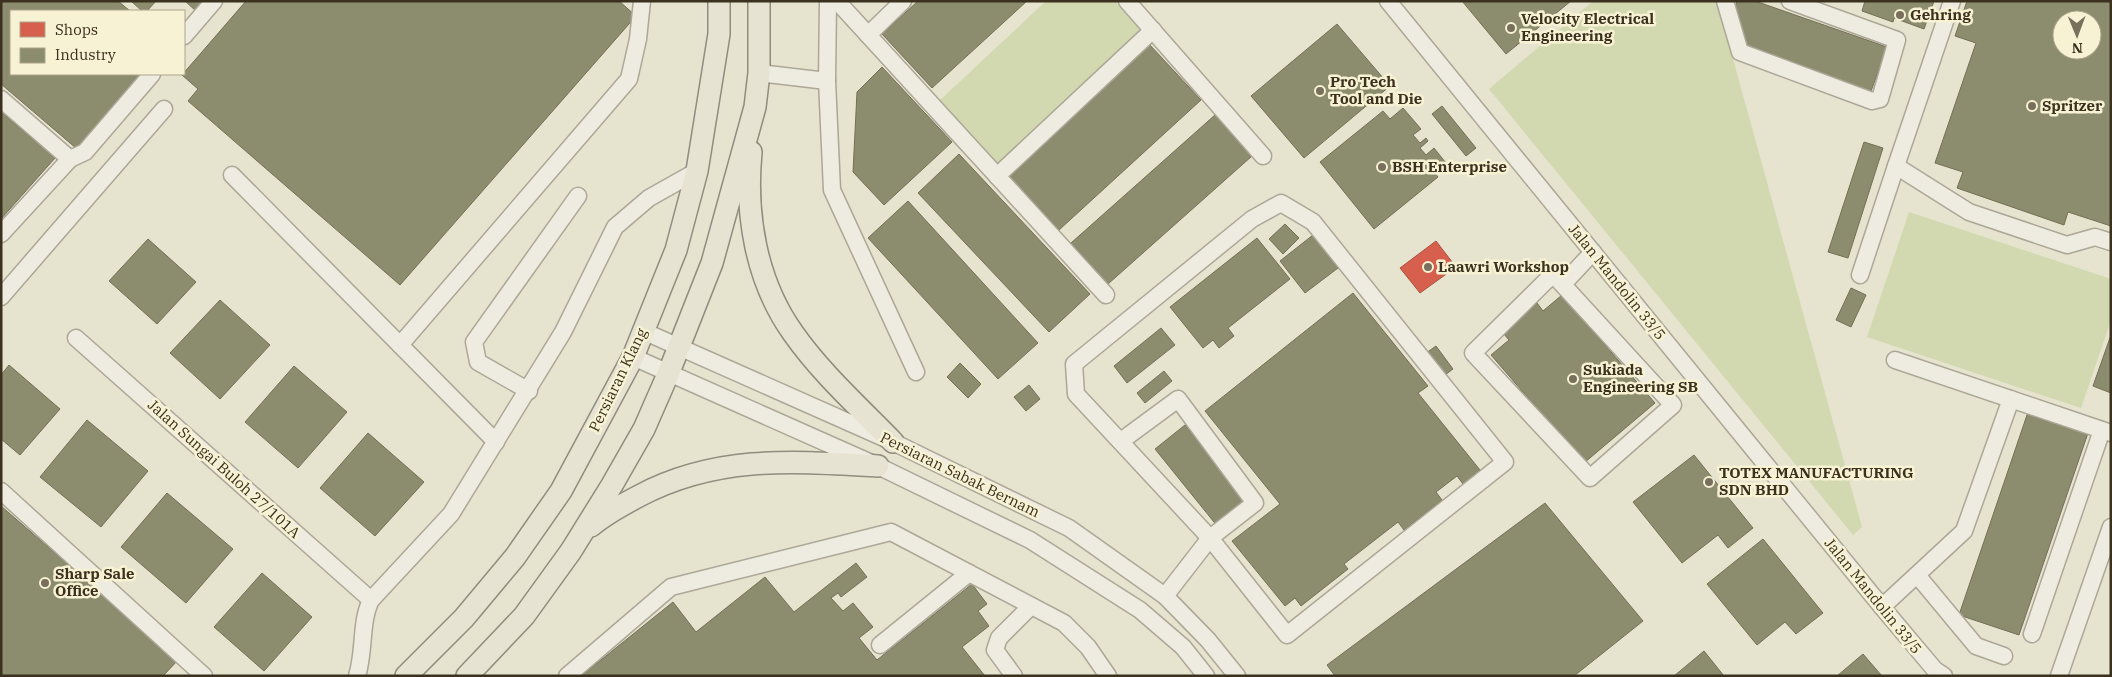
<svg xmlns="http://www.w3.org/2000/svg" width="2112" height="677" font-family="'IBM Plex Serif',serif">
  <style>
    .green { fill: #d2d9b0 }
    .shops { fill: #d6604d; stroke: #a8523f }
    .industry { fill: #8c8c6e; stroke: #747056; fill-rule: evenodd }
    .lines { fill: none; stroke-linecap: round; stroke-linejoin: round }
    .minor-casing { stroke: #aca797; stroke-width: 19 }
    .major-casing { stroke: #918c7e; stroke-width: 24 }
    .minor { stroke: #eeece0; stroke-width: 16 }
    .major { stroke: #e6e3d2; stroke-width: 21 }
    .poi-dot { fill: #786f5c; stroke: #f8f2d4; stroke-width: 2 }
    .labels { text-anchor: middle; stroke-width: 5; stroke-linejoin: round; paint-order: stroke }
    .poi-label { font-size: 15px; font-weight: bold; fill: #3c301e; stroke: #f8f2d4; text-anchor: start }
    .street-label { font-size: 15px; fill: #3c301e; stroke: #f8f2d4 }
  </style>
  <rect width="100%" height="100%" fill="#e6e3ce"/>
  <g class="green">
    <path d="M1046,1H1115L1144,32L999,166L938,102Z"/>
    <path d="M1593,1H1717L1862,527L1853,535L1489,89Z"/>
    <path d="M1909,212L2111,279V320L2081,408L1867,337Z"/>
  </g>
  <path class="shops" d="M1436,241L1456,267L1420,293L1400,268Z"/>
  <g class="industry">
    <path d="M1,1H118L130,11H11V74H144L77,149L1,84Z"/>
    <path d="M131,1H156L147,11H142Z"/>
    <path d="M185,1H204L196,11Z"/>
    <path d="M246,1H619L636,16L400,285L188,101L198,89L182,75Z"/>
    <path d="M918,1H1027L932,88L882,34Z"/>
    <path d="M1462,1H1571L1506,54Z"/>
    <path d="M1737,1H1755L1887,47L1870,94L1744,50L1734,10Z"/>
    <path d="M1865,1H1934L1924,29L1894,18L1893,22L1862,11Z"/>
    <path d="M1967,1H2111V226L2068,212L2064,225L1957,188L1963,172L1935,163L1976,43L1955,36ZM2062,20H2092V50H2062Z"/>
    <path d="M1337,24L1390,86L1304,158L1251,96Z"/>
    <path d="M1149,44L1201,100L1059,230L1007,174Z"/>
    <path d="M882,67L952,142L884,205L853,172L857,92Z"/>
    <path d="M1442,106L1476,148L1466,156L1432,114Z"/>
    <path d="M1403,108L1421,129L1413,135L1420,143L1426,138L1428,141L1420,148L1426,155L1434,148L1446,163L1434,172L1438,177L1374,229L1320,162L1383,111L1390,119Z"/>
    <path d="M1,112L55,158L1,219Z"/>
    <path d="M1215,115L1252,156L1108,284L1071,243Z"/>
    <path d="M1864,142L1883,148L1848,258L1828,252Z"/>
    <path d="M959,154L1090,294L1049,332L918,193Z"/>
    <path d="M908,201L1038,343L998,379L868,238Z"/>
    <path d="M1285,224L1299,238L1283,254L1269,239Z"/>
    <path d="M1313,235L1338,268L1305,293L1280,261Z"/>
    <path d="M1257,238L1290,279L1228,328L1234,336L1219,348L1213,340L1203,348L1170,307Z"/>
    <path d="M148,239L196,282L157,324L109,281Z"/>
    <path d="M1851,288L1866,295L1851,327L1836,320Z"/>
    <path d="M1353,293L1428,386L1418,393L1480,470L1463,484L1457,476L1436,492L1442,500L1404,530L1398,522L1344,564L1348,569L1301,606L1295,598L1285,606L1232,541L1280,504L1205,411Z"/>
    <path d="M1562,295L1655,403L1584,463L1491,355L1509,340L1503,333L1537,303L1543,311Z"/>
    <path d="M220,300L270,345L220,399L170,353Z"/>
    <path d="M1161,328L1175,345L1127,383L1114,366Z"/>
    <path d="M2111,335V393L2093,386Z"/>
    <path d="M1436,346L1453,369L1433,384L1415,361Z"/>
    <path d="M960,363L981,384L968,398L947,377Z"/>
    <path d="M9,365L60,409L20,455L1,439V375Z"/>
    <path d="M294,366L347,412L298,468L245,422Z"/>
    <path d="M1164,371L1172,381L1145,403L1137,393Z"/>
    <path d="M1029,385L1040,399L1026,411L1014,397Z"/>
    <path d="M2028,412L2088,433L2019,635L1959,615Z"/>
    <path d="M87,420L148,471L101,527L40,477Z"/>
    <path d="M1185,425L1249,503L1218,527L1155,449Z"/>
    <path d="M368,433L424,482L375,536L320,488Z"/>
    <path d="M1694,455L1753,528L1728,548L1718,535L1682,563L1633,502Z"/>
    <path d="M167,493L233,549L186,603L121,547Z"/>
    <path d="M1545,503L1643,621L1574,676H1335L1327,665Z"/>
    <path d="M1,506L178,660L163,676H1Z"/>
    <path d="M1763,539L1823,613L1796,634L1785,622L1757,645L1707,584Z"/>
    <path d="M856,563L867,577L841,597L838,593L831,598L843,611L853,603L873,627L859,638L877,660L972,584L987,604L978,611L989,626L962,647L985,676H581L673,602L696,632L765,577L794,612Z"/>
    <path d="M262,573L312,617L264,671L214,627Z"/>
    <path d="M1704,651L1724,676H1674Z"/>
    <path d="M1863,654L1882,676H1837Z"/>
  </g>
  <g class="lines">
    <defs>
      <g id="minor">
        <path d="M828,1L827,81L832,190L916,372"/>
        <path d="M837,1L1106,295"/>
        <path d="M1127,1L1263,156"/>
        <path d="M1388,1L1882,607L1935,670L1944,676"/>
        <path d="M1725,1L1740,52L1872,101L1880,99L1897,40L1790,1"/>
        <path d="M1952,1L1896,166L1969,212L2067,245L2095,237L2111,242"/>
        <path d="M868,35L903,1"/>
        <path d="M184,36L214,1"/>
        <path d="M759,73L827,81"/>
        <path d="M1,99L70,159L85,152L152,74"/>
        <path d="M232,175L496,442"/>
        <path d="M997,176L1153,30"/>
        <path d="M1281,203L1313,222L1505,462L1287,635L1210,538L1076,394L1074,364L1252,219Z"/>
        <path d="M1,234L70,159"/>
        <path d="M1553,274L1673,405L1590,478L1473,353Z"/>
        <path d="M1860,275L1896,166"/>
        <path d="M1564,283L1593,252"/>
        <path d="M1,297L164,109"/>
        <path d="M643,331L893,442L1069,528L1165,596L1208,640L1237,676"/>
        <path d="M76,338L371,600"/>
        <path d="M400,345L629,79L638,39L642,1"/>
        <path d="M633,357L878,466L1030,540L1140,610L1183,647L1206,676"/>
        <path d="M1895,360L2111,433"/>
        <path d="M529,391L478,362L474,342L578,196"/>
        <path d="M1121,441L1178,399L1255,503L1210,538L1165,596"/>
        <path d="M1,491L204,676"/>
        <path d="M1917,575L1976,646L2004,656"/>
        <path d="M1882,607L1964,531L2011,399"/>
        <path d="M2032,634L2102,430"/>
        <path d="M880,645L969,573"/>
        <path d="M357,676C365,651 360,622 371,600L451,514L563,332L615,227L649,198L697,171"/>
        <path d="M567,676L671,587L891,532L1064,623L1088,647L1108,676"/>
        <path d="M1014,676L995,650L999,638L1031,606"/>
        <path d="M2059,676L2111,527"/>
      </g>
      <g id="major">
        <path d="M751,152C745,215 756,281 793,333C821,373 859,407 893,442"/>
        <path d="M591,526C605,514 622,505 639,496C716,455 793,461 878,466"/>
        <path d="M406,676L464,618L515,557L561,491L633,357L676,250L697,171L719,34V1"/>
        <path d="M467,676L524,616L571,551L612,485L644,429L669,372L712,263L755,107L759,73V1"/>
      </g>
    </defs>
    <use href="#minor" class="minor-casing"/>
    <use href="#major" class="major-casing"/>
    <use href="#minor" class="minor"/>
    <use href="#major" class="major"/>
  </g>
  <g class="poi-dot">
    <circle cx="1900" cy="15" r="5"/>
    <circle cx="1511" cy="28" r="5"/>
    <circle cx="1320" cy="91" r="5"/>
    <circle cx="2032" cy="106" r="5"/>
    <circle cx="1382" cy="167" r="5"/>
    <circle cx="1428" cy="267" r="5"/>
    <circle cx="1573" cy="379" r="5"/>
    <circle cx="1709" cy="482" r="5"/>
    <circle cx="45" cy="583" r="5"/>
  </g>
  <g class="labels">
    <g class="poi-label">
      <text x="1910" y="20">Gehring</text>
      <text x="1521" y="24">Velocity Electrical<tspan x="1521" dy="17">Engineering</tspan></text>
      <text x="1330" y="87">Pro Tech<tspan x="1330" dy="17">Tool and Die</tspan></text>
      <text x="2042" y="111">Spritzer</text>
      <text x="1392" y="172">BSH Enterprise</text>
      <text x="1438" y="272">Laawri Workshop</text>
      <text x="1583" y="375">Sukiada<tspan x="1583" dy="17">Engineering SB</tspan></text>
      <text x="1719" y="478">TOTEX MANUFACTURING<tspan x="1719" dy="17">SDN BHD</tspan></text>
      <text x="55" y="579">Sharp Sale<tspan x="55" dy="17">Office</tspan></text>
    </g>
    <g class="street-label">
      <text transform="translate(1617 282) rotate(51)" y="5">Jalan Mandolin 33/5</text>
      <text transform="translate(618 380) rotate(-64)" y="5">Persiaran Klang</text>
      <text transform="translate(224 469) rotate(42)" y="5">Jalan Sungai Buloh 27/101A</text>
      <text transform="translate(960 475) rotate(26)" y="5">Persiaran Sabak Bernam</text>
      <text transform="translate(1873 596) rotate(51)" y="5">Jalan Mandolin 33/5</text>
    </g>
  </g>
  <rect width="2112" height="677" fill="none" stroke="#3c301e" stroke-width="5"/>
  <rect x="10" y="10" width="175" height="65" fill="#f8f2d4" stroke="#ada48b"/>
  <rect x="20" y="22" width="25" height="15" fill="#d6604d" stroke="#ada48b"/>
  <text x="55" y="35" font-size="15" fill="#3c301e">Shops</text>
  <rect x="20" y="48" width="25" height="15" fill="#8c8c6e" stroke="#ada48b"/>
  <text x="55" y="60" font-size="15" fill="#3c301e">Industry</text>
  <g transform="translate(2077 35) rotate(179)"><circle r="24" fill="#f8f2d4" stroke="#ada48b"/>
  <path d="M0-4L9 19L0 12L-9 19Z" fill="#786f5c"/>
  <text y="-8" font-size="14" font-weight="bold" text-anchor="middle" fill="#3c301e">N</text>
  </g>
</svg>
